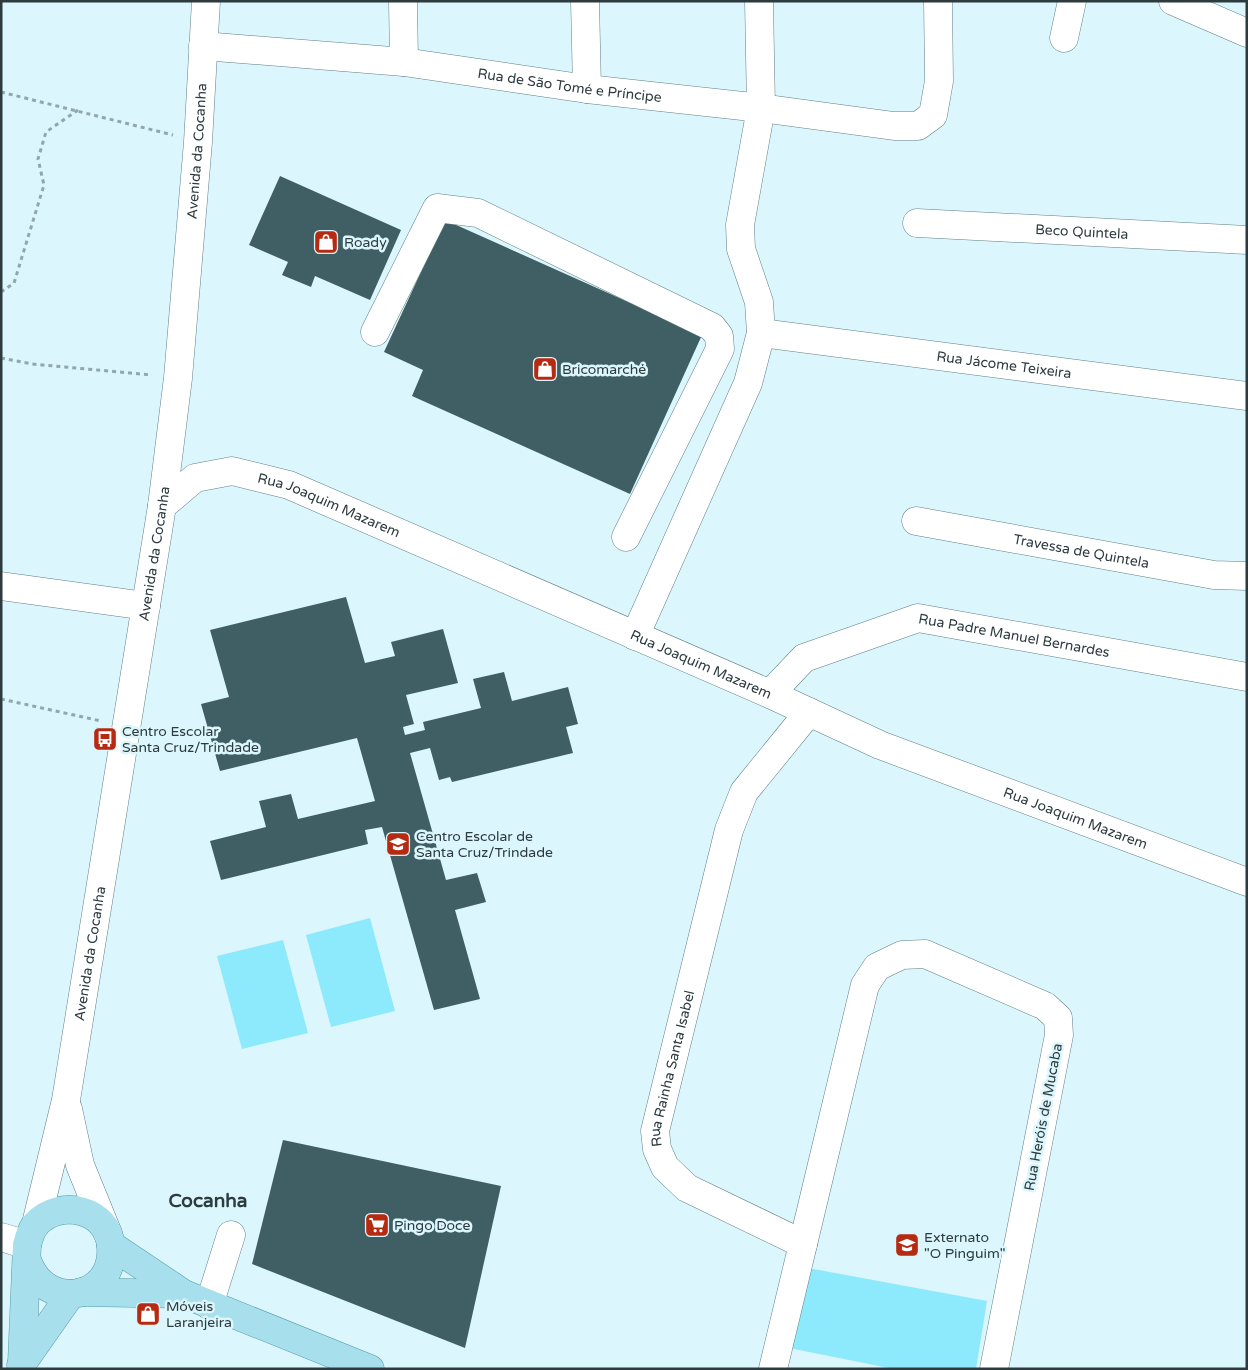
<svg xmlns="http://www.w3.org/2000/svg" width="1248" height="1370" font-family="'Varela Round',sans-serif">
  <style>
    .green { fill: #8de9fc }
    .building { fill: #405f65 }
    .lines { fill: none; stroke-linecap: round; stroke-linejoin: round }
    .minor-casing { stroke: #608086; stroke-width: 29 }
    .major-casing { stroke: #5799a7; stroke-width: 29 }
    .path { stroke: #92a7ac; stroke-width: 3; stroke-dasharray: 4 4; stroke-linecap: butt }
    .minor { stroke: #fff; stroke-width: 28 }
    .major { stroke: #a7e0ec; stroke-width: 28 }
    .labels { text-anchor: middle; stroke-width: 5; stroke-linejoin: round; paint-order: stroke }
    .street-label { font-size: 14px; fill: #2d3b3e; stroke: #dbf6fc }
    .poi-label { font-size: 14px; fill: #2d3b3e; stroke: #dbf6fc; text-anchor: start }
    .district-label { font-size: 19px; font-weight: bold; fill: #2d3b3e; stroke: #dbf6fc }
  </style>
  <rect width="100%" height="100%" fill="#dbf6fc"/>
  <g class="green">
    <path d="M370,918L395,1011L331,1027L306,935Z"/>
    <path d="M283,940L308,1033L242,1049L217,956Z"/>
    <path d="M808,1268L987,1301L976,1369H894L789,1348Z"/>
  </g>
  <g class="building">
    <path d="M280,176L401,230L370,300L315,276L311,287L282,275L288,262L249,245Z"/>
    <path d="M445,220L702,335L630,494L412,396L423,370L384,352Z"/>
    <path d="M346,597L365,663L395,656L391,642L443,629L458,683L406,695L414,724L403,727L405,735L425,730L423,722L481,708L473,679L504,672L512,701L568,687L578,724L566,727L573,753L452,782L450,777L439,780L430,748L410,753L446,880L477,873L486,902L455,910L480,999L434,1010L382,827L365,830L368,844L221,880L210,841L266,827L259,801L291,794L298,819L375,801L357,738L220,771L201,704L229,697L210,630Z"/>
    <path d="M283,1140L501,1186L465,1348L252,1264Z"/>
  </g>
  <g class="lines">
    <defs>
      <g id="minor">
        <path d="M403,1L404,62"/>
        <path d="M585,1L587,89"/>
        <path d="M1173,1L1247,33"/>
        <path d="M1064,38L1072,1"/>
        <path id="s1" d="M203,46L404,62L587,89L761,108L894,126H918L933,115L939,81L938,1"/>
        <path id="s2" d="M917,223L1247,240"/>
        <path d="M375,332L437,208L478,213L712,327L719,336L720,349L626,537"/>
        <path id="s3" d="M761,333L1247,396"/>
        <path id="s4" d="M162,506L195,478L232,471L289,485L770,694L880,745L1247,882"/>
        <path id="s5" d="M916,521L1214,575L1247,576"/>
        <path d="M1,586L146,606"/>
        <path d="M635,636L748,383L761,333L759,302L741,249L740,225L761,108L759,1"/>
        <path id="s6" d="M770,694L804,658L918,618L1247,677"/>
        <path d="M68,1109L80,1165L108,1234"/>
        <path id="s7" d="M36,1224L66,1100L162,506L178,378L198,142L206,1"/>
        <path d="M1,1237L27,1245"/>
        <path d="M803,1244L865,985L877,967L902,955L925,954L1045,1006L1058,1018L1059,1035L994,1369"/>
        <path d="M209,1305L231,1235"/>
        <path id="s8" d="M773,1369L803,1244L687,1188L665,1167L657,1149L655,1131L729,830L744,792L809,712"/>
      </g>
      <g id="major">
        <path d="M111,1245L184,1294L370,1369"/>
        <path d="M81,1292L184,1294"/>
        <path d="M22,1362L27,1245C29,1237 31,1230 36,1224C60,1198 109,1209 111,1247C115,1300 45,1313 27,1260"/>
        <path d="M21,1365L71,1294"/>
      </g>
    </defs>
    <use href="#minor" class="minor-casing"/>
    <use href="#major" class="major-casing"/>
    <g class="path">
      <path d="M1,92L173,135"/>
      <path d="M1,292L14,283L44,185L38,159L46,132L78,110"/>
      <path d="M1,358L32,364L152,375"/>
      <path d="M1,699L101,721"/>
    </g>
    <use href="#minor" class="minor"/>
    <use href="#major" class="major"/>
  </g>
  <defs>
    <symbol id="shop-square" viewBox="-11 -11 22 22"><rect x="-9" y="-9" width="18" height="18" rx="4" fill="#b72a12" stroke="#dbf6fc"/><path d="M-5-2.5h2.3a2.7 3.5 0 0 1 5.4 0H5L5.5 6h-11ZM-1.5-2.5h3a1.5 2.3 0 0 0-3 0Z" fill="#fff"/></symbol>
    <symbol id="bus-square" viewBox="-11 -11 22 22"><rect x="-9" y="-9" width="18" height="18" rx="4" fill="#b72a12" stroke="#dbf6fc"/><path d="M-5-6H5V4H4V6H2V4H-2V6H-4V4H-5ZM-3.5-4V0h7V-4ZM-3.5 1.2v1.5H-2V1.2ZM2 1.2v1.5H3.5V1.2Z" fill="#fff"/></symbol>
    <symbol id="school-square" viewBox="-11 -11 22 22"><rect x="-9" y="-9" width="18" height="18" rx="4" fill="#b72a12" stroke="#dbf6fc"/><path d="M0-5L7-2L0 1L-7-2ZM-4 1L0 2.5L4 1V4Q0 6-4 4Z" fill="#fff"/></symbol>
    <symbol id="supermarket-square" viewBox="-11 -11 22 22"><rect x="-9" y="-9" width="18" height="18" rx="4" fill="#b72a12" stroke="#dbf6fc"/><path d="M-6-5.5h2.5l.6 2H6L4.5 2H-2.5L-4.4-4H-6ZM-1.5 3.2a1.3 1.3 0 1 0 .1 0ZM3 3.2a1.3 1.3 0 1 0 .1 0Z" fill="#fff"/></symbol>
  </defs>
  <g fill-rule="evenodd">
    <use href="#shop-square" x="312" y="228" width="28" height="28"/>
    <use href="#shop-square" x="531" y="355" width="28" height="28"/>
    <use href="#bus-square" x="91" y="725" width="28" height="28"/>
    <use href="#school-square" x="384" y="830" width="28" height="28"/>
    <use href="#supermarket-square" x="363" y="1211" width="28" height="28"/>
    <use href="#school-square" x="893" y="1231" width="28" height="28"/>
    <use href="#shop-square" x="134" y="1300" width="28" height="28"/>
  </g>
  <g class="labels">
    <g class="street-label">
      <text dy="5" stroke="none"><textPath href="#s1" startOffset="369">Rua de São Tomé e Príncipe</textPath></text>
      <text dy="5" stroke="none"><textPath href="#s7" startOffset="1086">Avenida da Cocanha</textPath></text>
      <text dy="5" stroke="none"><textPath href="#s2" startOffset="165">Beco Quintela</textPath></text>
      <text dy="5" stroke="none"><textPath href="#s3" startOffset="245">Rua Jácome Teixeira</textPath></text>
      <text dy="5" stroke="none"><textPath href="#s4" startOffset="184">Rua Joaquim Mazarem</textPath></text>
      <text dy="5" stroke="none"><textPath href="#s5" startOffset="168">Travessa de Quintela</textPath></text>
      <text dy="5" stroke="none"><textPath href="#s7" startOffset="681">Avenida da Cocanha</textPath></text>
      <text dy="5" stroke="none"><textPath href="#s6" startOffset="268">Rua Padre Manuel Bernardes</textPath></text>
      <text dy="5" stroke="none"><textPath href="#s4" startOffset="589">Rua Joaquim Mazarem</textPath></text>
      <text dy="5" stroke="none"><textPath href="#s4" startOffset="994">Rua Joaquim Mazarem</textPath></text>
      <text dy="5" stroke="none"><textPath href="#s7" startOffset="276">Avenida da Cocanha</textPath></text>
      <text dy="5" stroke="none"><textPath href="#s8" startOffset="390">Rua Rainha Santa Isabel</textPath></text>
      <text transform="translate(1043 1117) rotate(-79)" y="5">Rua Heróis de Mucaba</text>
    </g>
    <g class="poi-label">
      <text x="344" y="247">Roady</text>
      <text x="562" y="374">Bricomarché</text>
      <text x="122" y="736">Centro Escolar<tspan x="122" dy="16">Santa Cruz/Trindade</tspan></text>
      <text x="416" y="841">Centro Escolar de<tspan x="416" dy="16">Santa Cruz/Trindade</tspan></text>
      <text x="394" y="1230">Pingo Doce</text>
      <text x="924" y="1242">Externato<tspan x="924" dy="16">"O Pinguim"</tspan></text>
      <text x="166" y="1311">Móveis<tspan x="166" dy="16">Laranjeira</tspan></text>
    </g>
    <g class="district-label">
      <text x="208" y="1207">Cocanha</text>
    </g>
  </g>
  <rect width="1248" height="1370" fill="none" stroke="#2d3b3e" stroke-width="5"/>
</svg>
